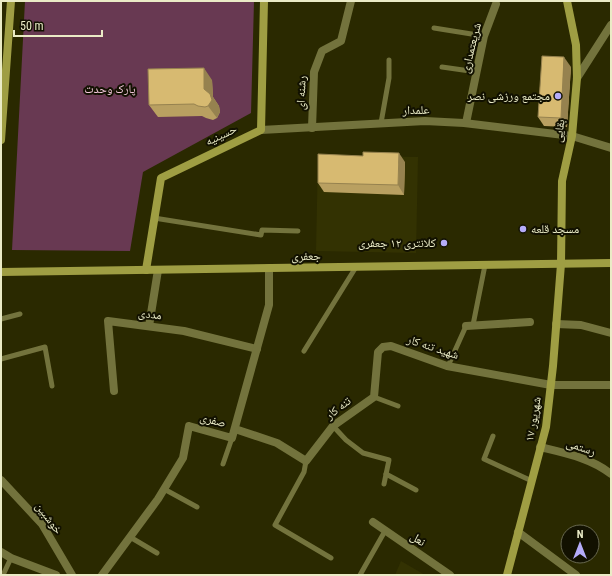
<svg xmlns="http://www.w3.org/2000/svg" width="612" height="576" font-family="'Roboto Condensed','Noto Naskh Arabic',sans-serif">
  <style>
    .built { fill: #333202 }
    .green { fill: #683952 }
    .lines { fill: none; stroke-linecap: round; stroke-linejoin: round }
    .lane { stroke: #73733d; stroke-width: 5 }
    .street { stroke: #73733d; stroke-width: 8 }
    .secondary { stroke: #9f9e43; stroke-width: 8 }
    .wall { fill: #b9a061 }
    .shaded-wall { fill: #96824f }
    .building { fill: #d7ba71; stroke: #96824f }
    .poi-dot { fill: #b5acf9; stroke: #121100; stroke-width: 1.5 }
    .labels { text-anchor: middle; stroke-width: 4; stroke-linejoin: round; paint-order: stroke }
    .street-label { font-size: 12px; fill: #eaebc6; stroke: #121100 }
    .park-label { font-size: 12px; fill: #f5cade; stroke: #121100 }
    .poi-label { font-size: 12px; fill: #eaebc6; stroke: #121100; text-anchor: end }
  </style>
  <rect width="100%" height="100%" fill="#2a2900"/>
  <g class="built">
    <path d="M318,155L418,157L416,253L316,251Z"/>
    <path d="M401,561L425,575H395Z"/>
  </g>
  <path class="green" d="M25,1H254L251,113L143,172L130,251L12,250Z"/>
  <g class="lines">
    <g class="lane">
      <path d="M434,28L484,36"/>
      <path d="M442,67L477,72"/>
      <path d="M381,123L389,78V60"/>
      <path d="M154,218L261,235L262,230L298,231"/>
      <path d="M1,319L20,314"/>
      <path d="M473,325L485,265"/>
      <path d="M304,351L356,267"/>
      <path d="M1,359L45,347L52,386"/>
      <path d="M448,366L466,326"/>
      <path d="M374,397L398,406"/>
      <path d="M333,426L346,440L363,453L389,460L384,484"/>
      <path d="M493,436L484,459L532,481"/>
      <path d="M306,461L304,472L275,525L331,558"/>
      <path d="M223,464L232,438"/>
      <path d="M386,474L416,490"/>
      <path d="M164,489L197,507"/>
      <path d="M130,537L157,553"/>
      <path d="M3,575L11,558"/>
      <path d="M360,575L385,531"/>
    </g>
    <g class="street">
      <path d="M577,78L611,25"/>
      <path d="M466,123L484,36L496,4"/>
      <path d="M312,128L314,72L322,51L341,41L351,1"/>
      <path d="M261,130L425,121L464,123L572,136L611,148"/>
      <path d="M556,324L581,325L611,333"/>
      <path d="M149,326L158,270"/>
      <path d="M466,326L530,322"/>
      <path d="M114,391L108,321L184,331L257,349"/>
      <path d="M235,429L277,443L306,461L333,426L374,397L378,352L383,347L391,346L447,366L551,385H611"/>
      <path d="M540,447C565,453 591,458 611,474"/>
      <path d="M1,480L42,524L72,575"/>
      <path d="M373,522L450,575"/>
      <path d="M518,532L576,575"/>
      <path d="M1,552L11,558L56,575"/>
      <path d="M102,575L158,499L183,458L189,426L232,438L269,305V268"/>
    </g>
    <g class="secondary">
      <path d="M1,140L11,1"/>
      <path d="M146,270L161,178L261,130L264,1"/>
      <path d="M1,272L611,263"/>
      <path d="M507,575L546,427L553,366L561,264L562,181L572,136L577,78L576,45L567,1"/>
    </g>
  </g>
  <g class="wall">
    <path d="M571,67L567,127L544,126L538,117Z"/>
    <path d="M212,80L213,97L219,106L220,112L217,118L213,120L206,118L202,116L158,117L149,105Z"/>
    <path d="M405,162L404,195L324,192L318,183Z"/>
  </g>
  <g class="shaded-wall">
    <path d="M564,57L571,67L567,127L561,118Z"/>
    <path d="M204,68L212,80L213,97L219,106L220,112L217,118L208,106L204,89Z"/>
    <path d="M399,153L405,162L404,195L398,185Z"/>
  </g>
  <g class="building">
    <path d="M542,56L564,57L561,118L538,117Z"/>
    <path d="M204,68V89L210,94L212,100L208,106L205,107L198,106L194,104L149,105L148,69Z"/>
    <path d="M363,152L399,153L398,185L318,183V154L363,156Z"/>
  </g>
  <g class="poi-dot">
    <circle cx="558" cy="96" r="4"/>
    <circle cx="523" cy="229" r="4"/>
    <circle cx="444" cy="243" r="4"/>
  </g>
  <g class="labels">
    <g class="street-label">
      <text transform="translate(471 48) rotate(-76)" y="4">شریعتمداری</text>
      <text transform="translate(301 93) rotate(-88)" y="4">رشنه ای</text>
      <text transform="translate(416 110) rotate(-1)" y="4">علمدار</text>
      <text transform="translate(559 131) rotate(-82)" y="4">بقایی</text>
      <text transform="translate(221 135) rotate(-26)" y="4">حسینیه</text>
      <text transform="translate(306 256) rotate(-1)" y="4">جعفری</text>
      <text transform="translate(150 314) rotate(7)" y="4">مددی</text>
      <text transform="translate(433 347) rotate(18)" y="4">شهید تنه کار</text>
      <text transform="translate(338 408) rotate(-38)" y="4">تنه کار</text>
      <text transform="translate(533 419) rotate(-80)" y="4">۱۷ شهریور</text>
      <text transform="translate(213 420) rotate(15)" y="4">صفری</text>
      <text transform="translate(581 447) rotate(19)" y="4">رستمی</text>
      <text transform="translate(49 518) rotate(53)" y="4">خوشبین</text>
      <text transform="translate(418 539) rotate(34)" y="4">نعل</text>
    </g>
    <g class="park-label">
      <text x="110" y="93">پارک وحدت</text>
    </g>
    <g class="poi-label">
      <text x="550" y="100">مجتمع ورزشی نصر</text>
      <text x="531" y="233" text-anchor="start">مسجد قلعه</text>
      <text x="436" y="247">کلانتری ۱۲ جعفری</text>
    </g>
  </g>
  <rect width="612" height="576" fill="none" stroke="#eaebc6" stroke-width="4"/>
  <g transform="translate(580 544)"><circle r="19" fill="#121100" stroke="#68684f"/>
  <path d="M0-3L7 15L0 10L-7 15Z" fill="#b5acf9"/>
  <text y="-6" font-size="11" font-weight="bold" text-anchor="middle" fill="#eaebc6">N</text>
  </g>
  <path d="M14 30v6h88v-6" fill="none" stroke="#eaebc6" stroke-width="2"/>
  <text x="20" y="30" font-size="12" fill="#eaebc6" stroke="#121100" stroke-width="3" paint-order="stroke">50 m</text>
</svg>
